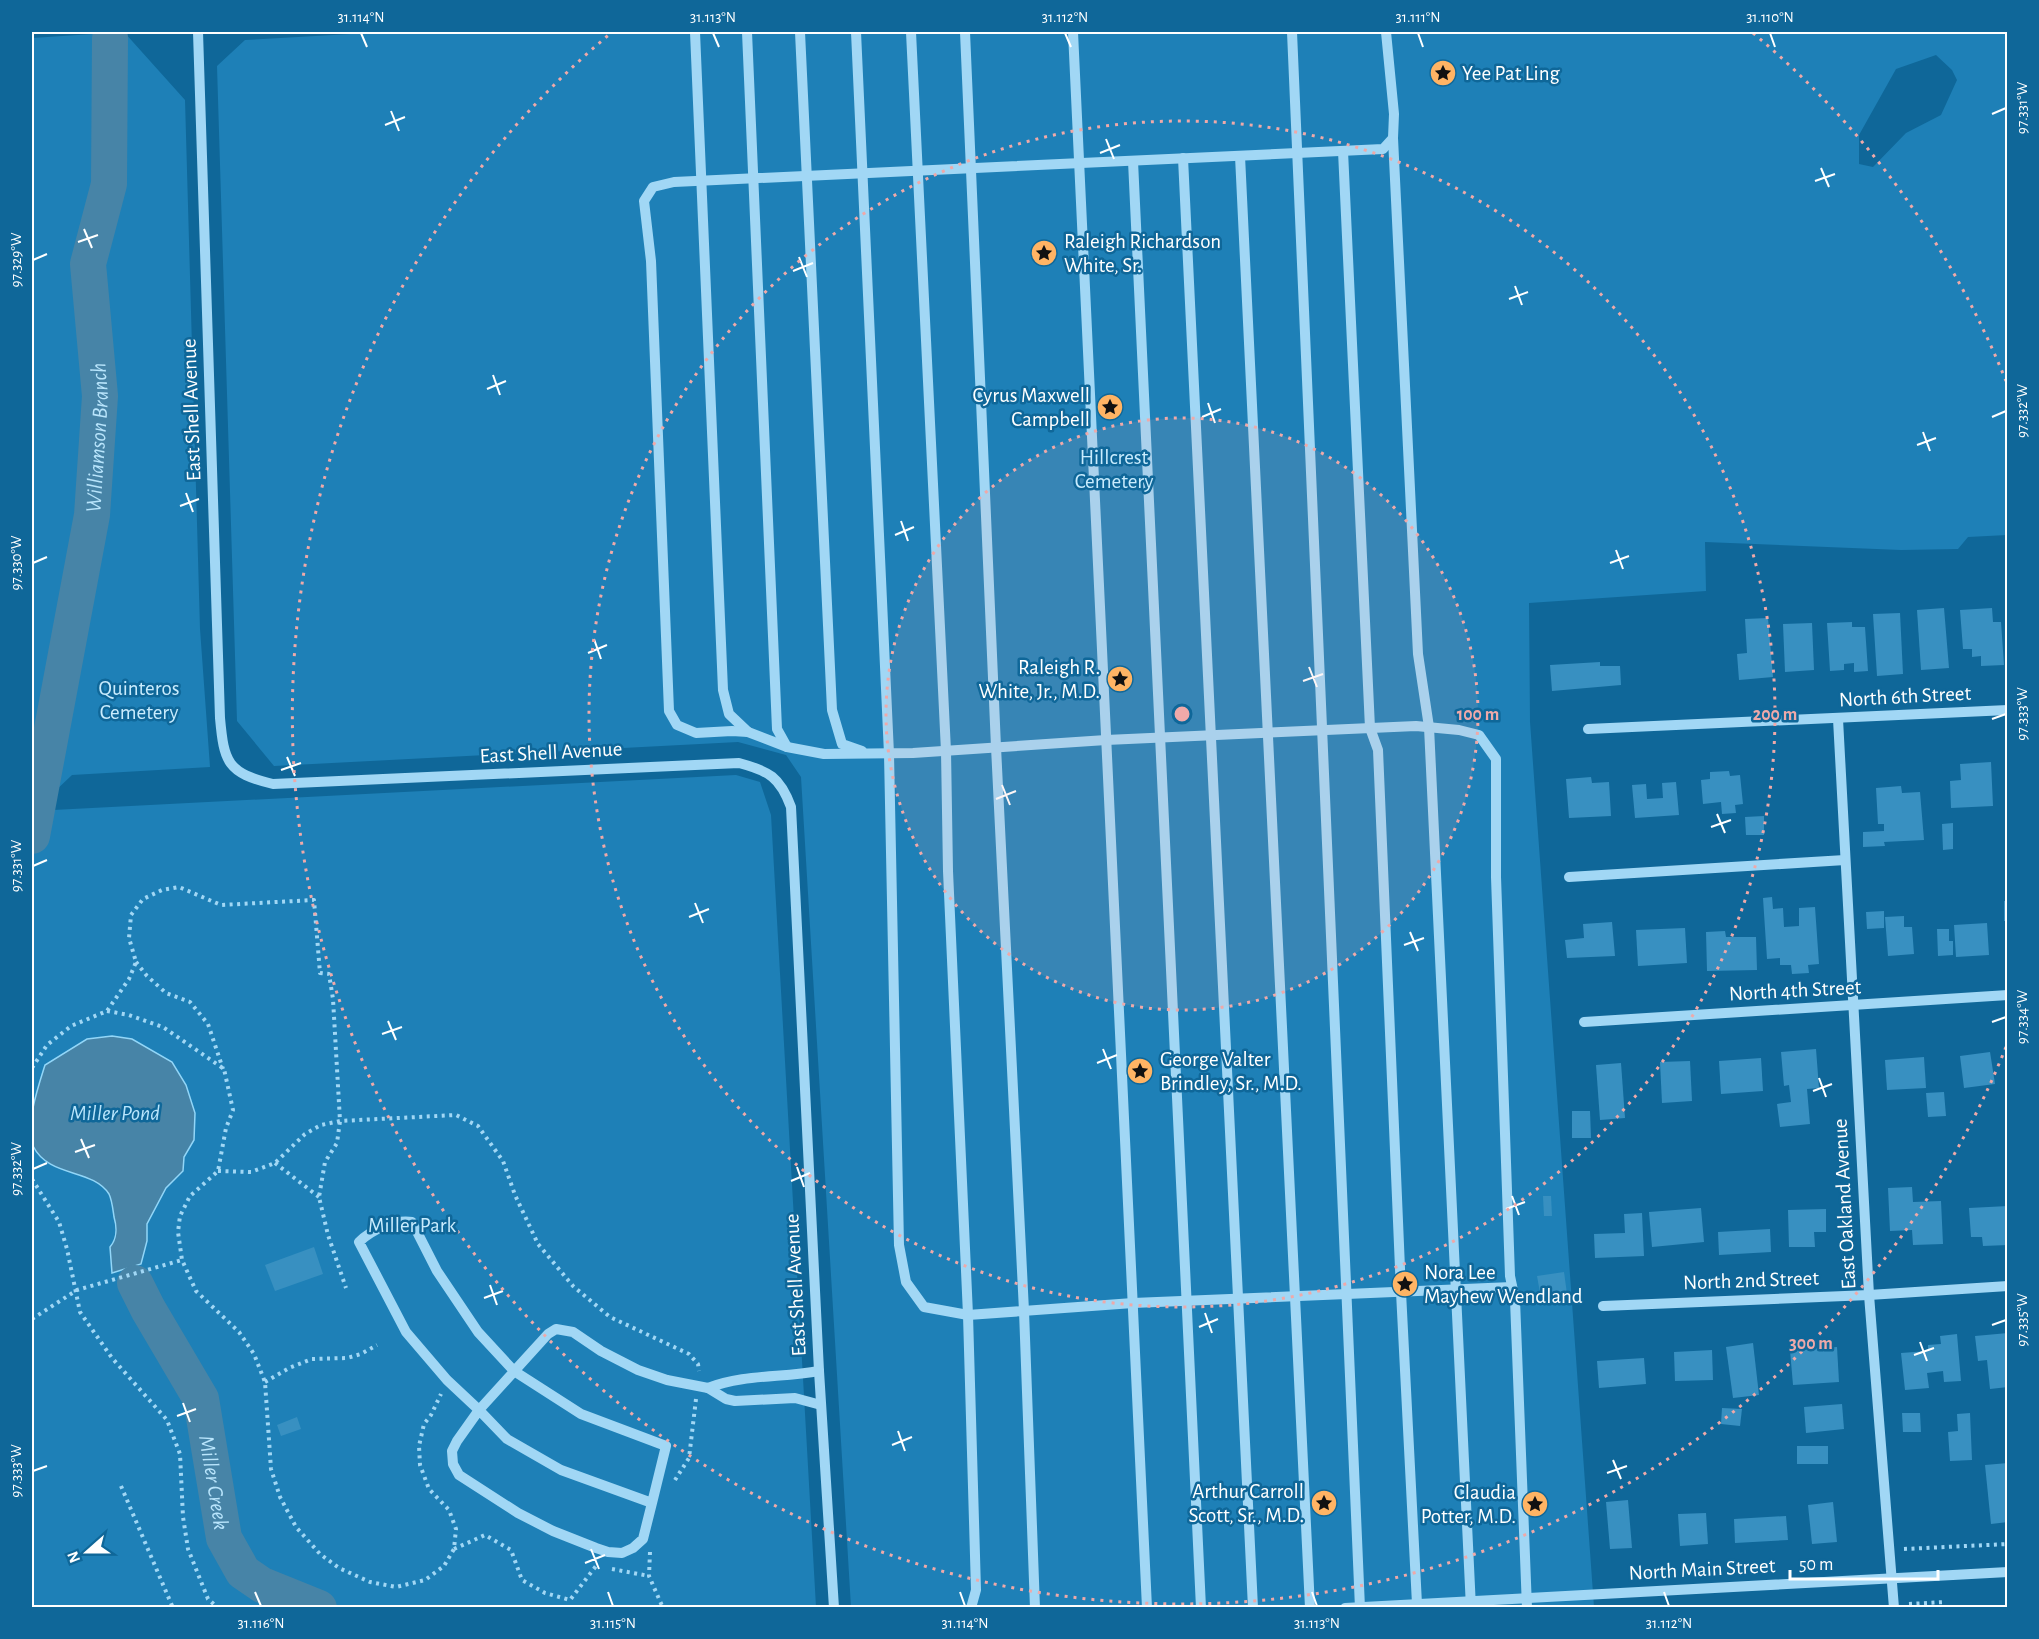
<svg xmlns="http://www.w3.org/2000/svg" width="2039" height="1639" font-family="'Alegreya Sans',sans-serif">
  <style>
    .green { fill: #1e80b7; fill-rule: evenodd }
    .water { fill: #4784a7; stroke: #92d6f8; stroke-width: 1.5 }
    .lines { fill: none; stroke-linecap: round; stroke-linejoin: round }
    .river { stroke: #4784a7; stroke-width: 36 }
    .building { fill: #3890c1 }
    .path { stroke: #a1d7f5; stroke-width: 4; stroke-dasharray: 3 4.5; stroke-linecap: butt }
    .minor { stroke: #a1d7f5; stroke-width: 10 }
    .ticks { fill: none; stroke: #fff; stroke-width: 2 }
    .ring { fill: none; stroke: #efa9a9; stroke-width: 3; stroke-dasharray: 3 6 }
    .labels { text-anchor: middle; stroke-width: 5; stroke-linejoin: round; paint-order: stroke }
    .poi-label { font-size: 21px; fill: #fff; stroke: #0f6799; text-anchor: start }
    .street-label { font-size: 21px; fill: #fff; stroke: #0f6799 }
    .park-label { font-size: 21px; fill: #c9ecfe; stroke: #0f6799 }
    .water-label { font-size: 22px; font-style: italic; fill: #b9e5fc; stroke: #0f6799 }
    .centre { fill: #efa9a9; stroke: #0f6799; stroke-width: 3 }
    .ring-label { font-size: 18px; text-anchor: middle; font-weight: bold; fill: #efa9a9; stroke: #0f6799; stroke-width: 5; stroke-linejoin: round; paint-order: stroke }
    .neatline { fill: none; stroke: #fff; stroke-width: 2 }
    .ticks-label { font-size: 15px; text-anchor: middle; fill: #fff }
  </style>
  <rect width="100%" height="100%" fill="#0f6799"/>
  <g class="green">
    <path d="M124,32L185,100L200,629L210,767L72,775L34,811L736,775L760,782L771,815L816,1607L32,1608V38Z"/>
    <path d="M386,32H2007V535L1968,537L1958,549L1901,550L1705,542L1706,591L1529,603L1530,722L1594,1607H851L801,777L786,755L738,742L274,766L237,721L217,66L245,40ZM1936,55L1952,70L1957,80L1941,115L1906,133L1873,167L1859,164V135L1896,69Z"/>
  </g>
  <path class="water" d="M112,1036L132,1039L172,1062L186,1085L195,1113L194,1140L184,1157L183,1171L166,1188L147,1224V1241L141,1264L112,1273L110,1247C117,1239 117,1227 114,1217C113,1210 112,1200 109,1194C92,1168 49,1178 33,1146C24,1128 39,1084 45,1065L87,1039Z"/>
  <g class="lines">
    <g class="river">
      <path id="s1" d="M32,836L92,515L100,396L88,264L109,184L110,38"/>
      <path id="s2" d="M135,1283L148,1309L201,1399L224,1538L243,1572L262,1585L319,1608"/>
    </g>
  </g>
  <g class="building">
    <path d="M1944,608L1949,668L1921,670L1917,610Z"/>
    <path d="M1992,608L1993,622H2001L2004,665L1981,666V656L1972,657V649H1963L1960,610Z"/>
    <path d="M1900,613L1903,674L1877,676L1873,614Z"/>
    <path d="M1768,618L1773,677L1739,680L1737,654L1747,653L1745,619Z"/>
    <path d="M1852,622V627H1865L1868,671L1854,672V663L1844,664V670L1830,671L1827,623Z"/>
    <path d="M1812,623L1814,670L1785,672L1783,624Z"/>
    <path d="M1600,662V666H1620L1621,685L1552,691L1550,665Z"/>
    <path d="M1991,762L1993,806L1951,808L1950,781L1961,780L1960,764Z"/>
    <path d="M1729,771L1730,776L1740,775L1743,804L1735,805L1736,813L1722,814L1721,802L1703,804L1701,780L1710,779V772Z"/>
    <path d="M1591,777L1592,783L1609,782L1611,816L1569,818L1566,779Z"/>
    <path d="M1676,782L1679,815L1635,818L1632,785L1646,784L1647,799L1663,798L1662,783Z"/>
    <path d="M1901,786L1902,793L1920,792L1924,840L1884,842L1885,846L1863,847V832L1884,831V824H1878L1876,788Z"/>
    <path d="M1764,816V835H1746L1745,817Z"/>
    <path d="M1953,823V849L1943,850L1942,824Z"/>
    <path d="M1772,897L1773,909L1783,908L1784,927L1799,926V908L1815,907L1819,964L1808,965L1809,973L1792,974L1791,965H1780V958L1767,959L1763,898Z"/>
    <rect x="2004" y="901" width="4" height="20"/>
    <path d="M1884,911V928L1867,929L1866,912Z"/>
    <path d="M1904,916V927H1912L1914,954L1888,956L1885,917Z"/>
    <path d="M1612,922L1615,956L1567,958L1565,940L1584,938L1583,924Z"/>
    <path d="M1987,923L1989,955L1956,957L1954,925Z"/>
    <path d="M1685,928L1687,963L1638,966L1636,930Z"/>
    <path d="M1937,929H1949V941H1953V955L1938,956Z"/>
    <path d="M1725,931L1726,937H1756L1757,970L1707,971L1706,932Z"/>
    <path d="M1816,1049L1819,1088L1807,1089L1810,1124L1780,1127L1777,1104L1791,1102L1789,1085L1784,1086L1781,1052Z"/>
    <path d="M1990,1052L1995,1084L1964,1088L1960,1056Z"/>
    <path d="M1924,1057L1926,1088L1887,1090L1885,1060Z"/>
    <path d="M1761,1058L1763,1091L1721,1094L1719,1061Z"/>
    <path d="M1690,1061L1692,1101L1662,1103L1660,1062Z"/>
    <path d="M1621,1063L1625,1118L1600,1120L1596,1065Z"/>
    <path d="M1944,1092L1946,1116L1928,1117L1926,1093Z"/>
    <path d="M1572,1111H1590L1591,1138H1572Z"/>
    <path d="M1912,1187L1913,1202L1941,1201L1943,1244L1913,1245L1912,1230L1890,1231L1888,1188Z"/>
    <path d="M1543,1196H1551L1552,1216H1544Z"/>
    <path d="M2008,1206V1245L1983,1246L1982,1237H1971L1969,1208Z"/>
    <path d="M1701,1208L1704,1242L1652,1247L1649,1212Z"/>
    <path d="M1826,1209V1232H1814L1815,1247H1789L1788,1210Z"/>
    <path d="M1642,1213L1644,1256L1595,1258L1594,1234L1625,1233L1624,1214Z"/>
    <path d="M1770,1229L1771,1252L1719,1255L1718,1232Z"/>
    <path d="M314,1247L323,1274L275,1291L265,1265Z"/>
    <path d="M1564,1272L1567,1294L1541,1298L1537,1276Z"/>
    <path d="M2008,1333V1387L1990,1389L1987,1360L1978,1361L1975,1336Z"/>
    <path d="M1957,1334L1961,1381L1944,1382L1943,1371L1927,1373L1929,1388L1905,1390L1901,1353L1928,1351V1345L1941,1344L1940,1336Z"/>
    <path d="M1753,1343L1759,1395L1733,1398L1726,1347Z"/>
    <path d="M1837,1347L1839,1382L1793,1385L1790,1350Z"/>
    <path d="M1712,1350L1713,1380L1675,1381L1674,1352Z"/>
    <path d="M1644,1358L1646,1384L1599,1388L1597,1361Z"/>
    <path d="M1842,1404L1844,1429L1806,1433L1804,1407Z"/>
    <path d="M1722,1408L1742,1409L1740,1426L1721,1424Z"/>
    <path d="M1902,1413H1920L1921,1432H1903Z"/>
    <path d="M1970,1413L1972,1460L1950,1461L1948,1432L1958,1431L1957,1414Z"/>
    <path d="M297,1417L301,1429L281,1436L277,1425Z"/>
    <rect x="1797" y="1446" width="31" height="18"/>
    <path d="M2008,1463V1522L1991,1524L1985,1465Z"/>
    <path d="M1628,1500L1632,1548L1610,1549L1606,1502Z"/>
    <path d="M1833,1502L1837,1542L1812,1544L1808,1505Z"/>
    <path d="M1706,1513L1708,1544L1680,1546L1678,1514Z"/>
    <path d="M1786,1516L1788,1540L1735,1543L1734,1519Z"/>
  </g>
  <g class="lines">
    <g class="path">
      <path d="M136,962L147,976L166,993L190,1002L208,1024L223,1069"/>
      <path d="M107,1011L129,1015L163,1027L224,1069L233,1110L226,1128L218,1171L190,1196L180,1216L178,1232L182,1260L196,1291L239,1332L254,1354L265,1382L271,1469L280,1497L296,1527L320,1554L339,1568L370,1582L396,1587L425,1580L444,1566L454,1549L456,1529L449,1510L429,1489L420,1465L419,1446L424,1424L431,1415L441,1394"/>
      <path d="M32,1068L47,1045L71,1026L107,1011L129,979L136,962L129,938L131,915L143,899L162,890L179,887L221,905L314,900L320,973L329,974L333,999L340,1121L337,1143L325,1162L319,1197L328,1235L346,1288"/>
      <path d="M275,1163L319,1197"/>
      <path d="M218,1171L251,1172L275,1163L305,1134L321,1125L340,1121L456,1115L478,1126L503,1161L515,1195L538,1244L573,1286L610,1317L689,1354L698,1364L699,1371"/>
      <path d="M32,1179L59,1222L67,1249L80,1312L112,1358L167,1420L180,1454L183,1517L188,1549L208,1599L218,1608"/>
      <path d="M32,1319L77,1290L182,1260"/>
      <path d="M265,1382L289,1368L312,1359L347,1358L361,1354L377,1345"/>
      <path d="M675,1480L689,1458L696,1399"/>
      <path d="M121,1486L173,1608"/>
      <path d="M454,1549L485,1535L511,1550L522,1580L545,1593L570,1600L596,1566H599"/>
      <path d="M1904,1549L2008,1544"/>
      <path d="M650,1552L649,1576L663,1608"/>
      <path d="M612,1569L649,1576"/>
      <path d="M1909,1604L1945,1602"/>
    </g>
    <g class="minor">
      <path d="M198,32L220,718C224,762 227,773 273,784L739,763C769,771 780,777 791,807L819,1371L834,1608"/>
      <path d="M695,32L723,690L729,714L748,732"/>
      <path d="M747,32L777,729L787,747"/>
      <path d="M800,32L832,710L842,744L862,751"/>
      <path d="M856,32L889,754L899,1245L906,1282L924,1307L968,1315L1133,1303L1512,1287"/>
      <path d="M911,32L946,751L948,871L968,1315L976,1590L971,1608"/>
      <path d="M965,32L996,747L1024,1311L1035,1608"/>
      <path d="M1073,32L1147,1608"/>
      <path d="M1292,32L1360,1608"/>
      <path d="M1386,32L1394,114L1393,138L1383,149L674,182L653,187L644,201L651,261L669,711L677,725L696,733L732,731L748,732L787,747L824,754L913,753L1106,740L1416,726L1459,730L1479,735L1496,759V877L1510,1276L1515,1300L1527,1608"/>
      <path d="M1393,138L1418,654L1429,727L1471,1608"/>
      <path d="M1343,151L1370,728L1378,750L1401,1292L1417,1604"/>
      <path d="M1240,156L1310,1608"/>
      <path d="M1183,158L1253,1608"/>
      <path d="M1133,161L1201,1608"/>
      <path d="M1838,719L1869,1295L1894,1608"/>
      <path d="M1588,729L2008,710"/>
      <path d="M1569,877L1845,860"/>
      <path d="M1584,1022L2008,995"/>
      <path d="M1603,1306L1869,1295L2008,1286"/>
      <path d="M819,1371C782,1378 744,1374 708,1388L726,1399L735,1401L795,1398L821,1405"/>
      <path d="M652,1503L643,1539L633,1548L622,1553L608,1552L596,1548L553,1531L518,1513L459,1475L453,1464L452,1451L457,1441L479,1410L507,1439L561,1470L652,1503L666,1446L581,1414L514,1371L478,1332L437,1271L412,1222C395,1219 371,1230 359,1242L406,1332L447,1380L479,1410L548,1334L556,1329L573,1332L601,1351L638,1370L667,1380L708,1388"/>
      <path d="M1345,1608L2008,1572"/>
    </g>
  </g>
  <path class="ticks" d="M361,33L367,47M713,33L719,47M1065,33L1071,47M1418,33L1423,47M1770,33L1775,47M391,111L399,131M1992,114L2006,108M385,125L405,117M1106,139L1114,159M1100,153L1120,145M1821,168L1829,187M1815,181L1835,174M84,229L92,248M78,242L98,235M799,257L807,277M33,260L47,254M793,271L813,263M1515,286L1522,305M1509,299L1528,292M493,375L500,395M487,389L506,381M1208,403L1215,423M1202,417L1221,409M1992,417L2006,411M1923,432L1930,451M1917,445L1936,438M186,493L193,512M180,506L199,499M901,521L908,541M895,535L914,527M1616,550L1623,569M33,563L47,557M1610,563L1629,556M594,639L601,659M588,653L607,645M1309,667L1317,687M1303,681L1323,674M1992,719L2006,714M287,757L295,776M281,770L301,763M1002,785L1010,805M996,799L1016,791M1717,814L1725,833M1711,827L1731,820M33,866L47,860M695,903L703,923M689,917L709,909M1410,932L1418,951M1404,945L1424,938M388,1021L396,1040M1992,1022L2006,1017M382,1034L402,1027M1103,1049L1111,1069M1097,1063L1117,1055M1819,1078L1826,1097M1813,1091L1832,1084M81,1139L89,1158M75,1152L95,1145M797,1167L804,1187M33,1169L47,1163M791,1181L810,1173M1512,1196L1519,1215M1506,1209L1525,1202M490,1285L497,1305M484,1298L503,1291M1205,1313L1212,1333M1992,1325L2006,1320M1199,1327L1218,1319M1920,1342L1927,1361M1914,1355L1934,1348M183,1403L190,1422M177,1416L196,1409M898,1431L905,1451M892,1445L912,1437M1613,1460L1621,1479M33,1471L47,1466M1607,1473L1627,1466M591,1549L599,1569M585,1563L605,1555M255,1592L261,1606M608,1592L613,1606M960,1592L965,1606M1312,1592L1317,1606M1664,1592L1669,1606"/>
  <circle cx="1182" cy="714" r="296" fill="#efa9a9" fill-opacity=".12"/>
  <g class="ring">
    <circle cx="1182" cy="714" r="296"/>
    <circle cx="1182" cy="714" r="593"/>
    <path d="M2006 1047A889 889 0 1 1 611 33M1753 33A889 889 0 0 1 2006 381"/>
  </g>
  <defs>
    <symbol id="sight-disc" viewBox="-11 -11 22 22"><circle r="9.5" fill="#ffb464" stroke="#0f6799"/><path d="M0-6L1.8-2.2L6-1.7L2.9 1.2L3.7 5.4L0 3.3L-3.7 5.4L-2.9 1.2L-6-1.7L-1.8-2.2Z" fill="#111"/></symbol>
  </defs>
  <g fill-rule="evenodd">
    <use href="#sight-disc" x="1428" y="58" width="30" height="30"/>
    <use href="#sight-disc" x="1029" y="238" width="30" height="30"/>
    <use href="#sight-disc" x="1095" y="392" width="30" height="30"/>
    <use href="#sight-disc" x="1105" y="664" width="30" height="30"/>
    <use href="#sight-disc" x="1125" y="1056" width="30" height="30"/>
    <use href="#sight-disc" x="1390" y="1269" width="30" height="30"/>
    <use href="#sight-disc" x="1309" y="1488" width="30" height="30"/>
    <use href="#sight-disc" x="1520" y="1489" width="30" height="30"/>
  </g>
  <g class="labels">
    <g class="poi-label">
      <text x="1462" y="80">Yee Pat Ling</text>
      <text x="1064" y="248">Raleigh Richardson<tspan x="1064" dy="24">White, Sr.</tspan></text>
      <text x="1090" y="402" text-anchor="end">Cyrus Maxwell<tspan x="1090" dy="24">Campbell</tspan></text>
      <text x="1100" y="674" text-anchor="end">Raleigh R.<tspan x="1100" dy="24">White, Jr., M.D.</tspan></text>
      <text x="1160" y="1066">George Valter<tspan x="1160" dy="24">Brindley, Sr., M.D.</tspan></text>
      <text x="1424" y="1279">Nora Lee<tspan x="1424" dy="24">Mayhew Wendland</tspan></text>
      <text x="1304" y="1498" text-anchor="end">Arthur Carroll<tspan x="1304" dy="24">Scott, Sr., M.D.</tspan></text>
      <text x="1516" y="1499" text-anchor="end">Claudia<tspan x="1516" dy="24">Potter, M.D.</tspan></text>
    </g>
    <g class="street-label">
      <text transform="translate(191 410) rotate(-92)" y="7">East Shell Avenue</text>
      <text transform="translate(1905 696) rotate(-3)" y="7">North 6th Street</text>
      <text transform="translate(551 752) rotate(-3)" y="7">East Shell Avenue</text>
      <text transform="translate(1795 990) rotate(-3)" y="7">North 4th Street</text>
      <text transform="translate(1844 1204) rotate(-93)" y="7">East Oakland Avenue</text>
      <text transform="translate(1751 1280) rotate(-2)" y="7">North 2nd Street</text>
      <text transform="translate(795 1285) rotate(-93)" y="7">East Shell Avenue</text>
      <text transform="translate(1702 1569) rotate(-3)" y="7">North Main Street</text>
    </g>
    <g class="park-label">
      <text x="1114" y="464">Hillcrest<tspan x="1114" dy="24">Cemetery</tspan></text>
      <text x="139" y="695">Quinteros<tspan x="139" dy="24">Cemetery</tspan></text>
      <text x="412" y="1232">Miller Park</text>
    </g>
    <g class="water-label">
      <text dy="8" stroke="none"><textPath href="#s1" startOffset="404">Williamson Branch</textPath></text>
      <text x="115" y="1120">Miller Pond</text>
      <text dy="8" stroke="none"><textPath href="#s2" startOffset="218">Miller Creek</textPath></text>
    </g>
  </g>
  <circle cx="1182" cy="714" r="9" class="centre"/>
  <g class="ring-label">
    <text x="1478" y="720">100 m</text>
    <text x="1775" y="720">200 m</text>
    <text x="1811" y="1349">300 m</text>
  </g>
  <rect width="2039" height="1639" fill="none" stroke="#0f6799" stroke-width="66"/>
  <g transform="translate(87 1552) rotate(249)" stroke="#0f6799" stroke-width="4.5" paint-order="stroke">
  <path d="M0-4.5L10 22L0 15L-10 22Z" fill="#ffffff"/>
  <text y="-9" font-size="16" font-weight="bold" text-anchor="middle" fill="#ffffff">N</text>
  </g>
  <path d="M1790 1570v9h148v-9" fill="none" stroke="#ffffff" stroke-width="3"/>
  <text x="1799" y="1570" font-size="18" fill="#ffffff" stroke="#0f6799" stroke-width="4.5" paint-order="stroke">50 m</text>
  <rect x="33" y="33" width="1973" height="1573" class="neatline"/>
  <g class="ticks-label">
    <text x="361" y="22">31.114°N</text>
    <text x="713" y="22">31.113°N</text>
    <text x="1065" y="22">31.112°N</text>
    <text x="1418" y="22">31.111°N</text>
    <text x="1770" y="22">31.110°N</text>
    <text transform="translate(2022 108) rotate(-90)" y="5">97.331°W</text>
    <text transform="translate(16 260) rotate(-90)" y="5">97.329°W</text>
    <text transform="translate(2022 411) rotate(-90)" y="5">97.332°W</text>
    <text transform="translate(16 563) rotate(-90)" y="5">97.330°W</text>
    <text transform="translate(2022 714) rotate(-90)" y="5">97.333°W</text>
    <text transform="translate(16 866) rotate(-90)" y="5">97.331°W</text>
    <text transform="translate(2022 1017) rotate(-90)" y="5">97.334°W</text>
    <text transform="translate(16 1169) rotate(-90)" y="5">97.332°W</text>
    <text transform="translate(2022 1320) rotate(-90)" y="5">97.335°W</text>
    <text transform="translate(16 1471) rotate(-90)" y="5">97.333°W</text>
    <text x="261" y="1628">31.116°N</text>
    <text x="613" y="1628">31.115°N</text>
    <text x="965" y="1628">31.114°N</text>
    <text x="1317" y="1628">31.113°N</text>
    <text x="1669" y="1628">31.112°N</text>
  </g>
</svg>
